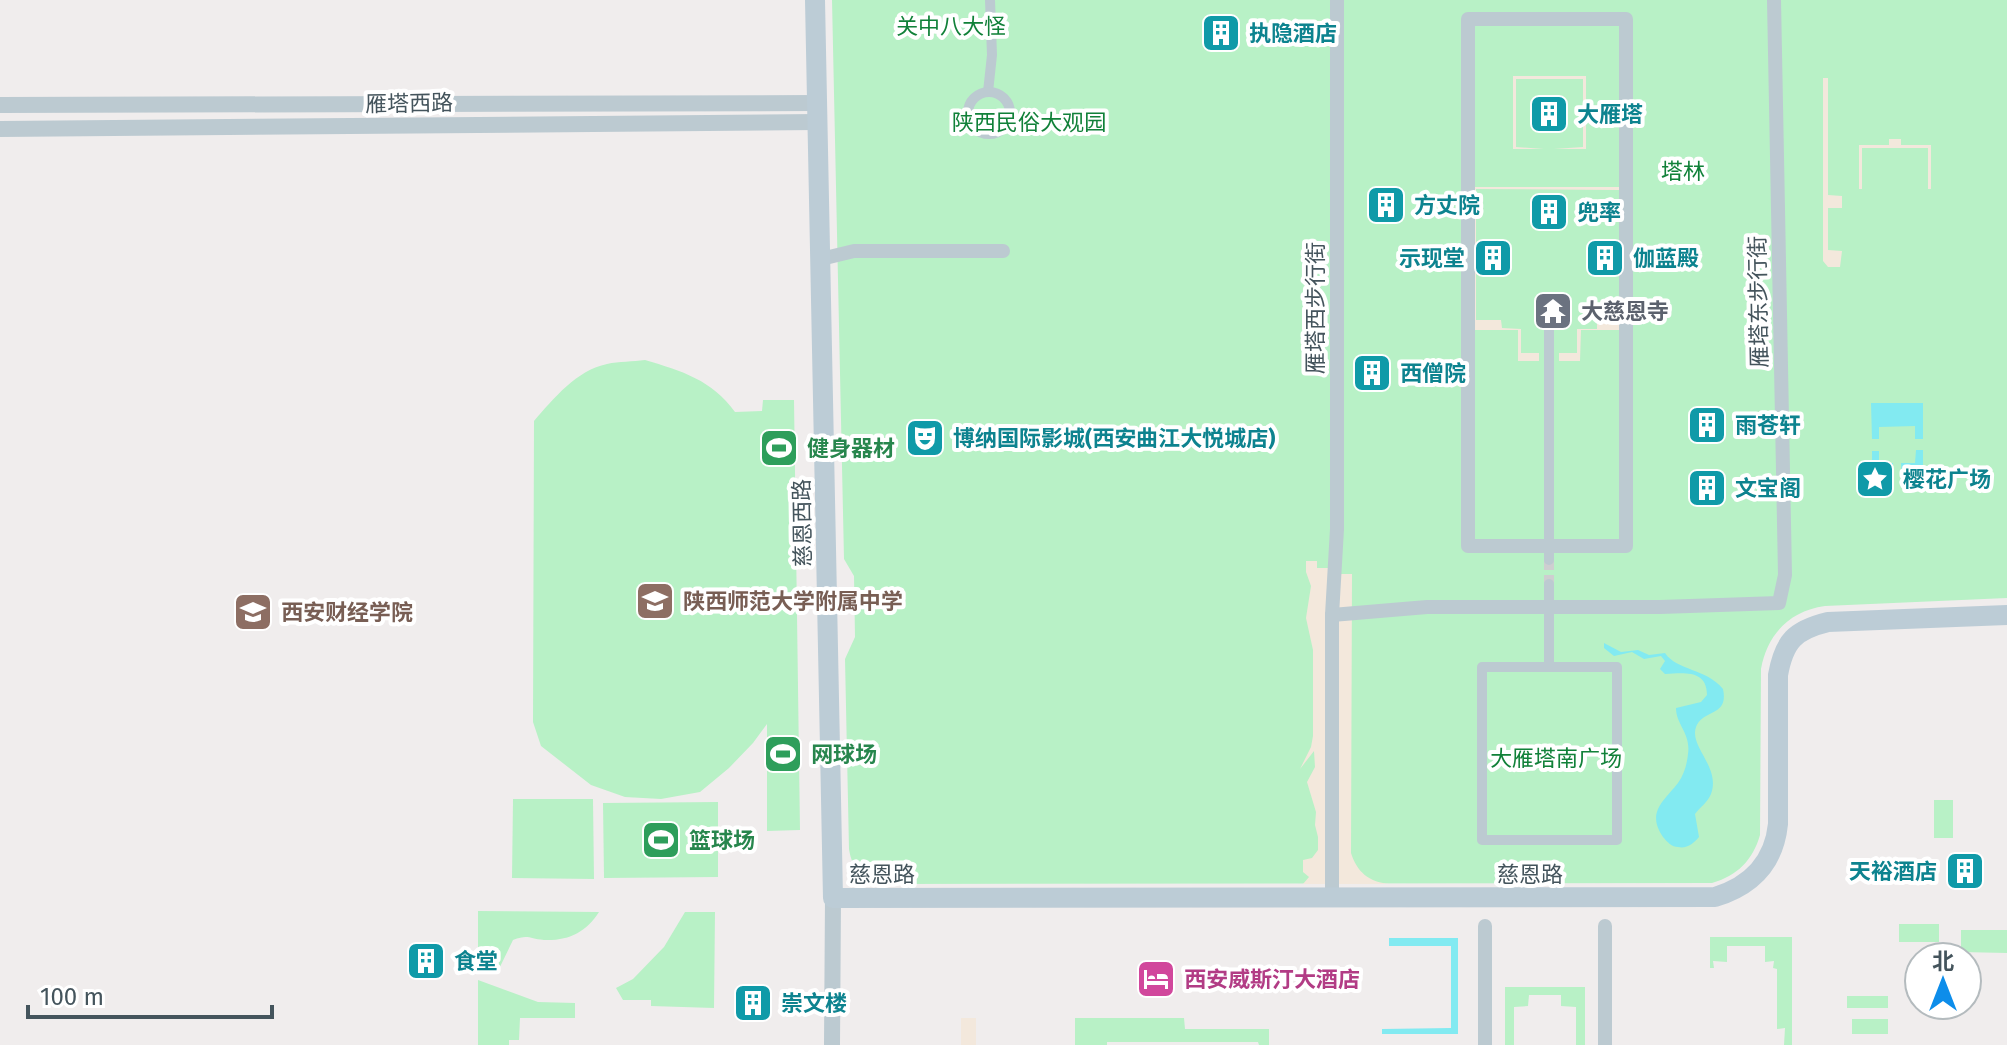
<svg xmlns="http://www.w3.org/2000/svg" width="2007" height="1045" font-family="'Fira Sans','Noto Sans SC',sans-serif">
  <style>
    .green { fill: #b8f1c6 }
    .sand { fill: #f3e8dc }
    .water { fill: #82eaf1 }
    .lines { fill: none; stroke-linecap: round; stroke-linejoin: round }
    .pedestrian-tunnel { stroke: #ceced0; stroke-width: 10; stroke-dasharray: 10 5; stroke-linecap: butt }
    .pedestrian { stroke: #bccad1; stroke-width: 10 }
    .minor { stroke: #bccad1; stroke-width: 14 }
    .tertiary { stroke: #bccad1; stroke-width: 16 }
    .secondary { stroke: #bcccd6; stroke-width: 20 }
    .labels { text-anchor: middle; stroke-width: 8; stroke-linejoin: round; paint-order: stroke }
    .park-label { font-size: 22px; fill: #118139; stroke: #fff }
    .culture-label { font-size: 22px; font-weight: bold; fill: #0d838f; stroke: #fff; text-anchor: start }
    .street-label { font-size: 22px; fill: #44545c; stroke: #fff }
    .worship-label { font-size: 22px; font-weight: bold; fill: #5b616d; stroke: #fff; text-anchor: start }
    .leisure-label { font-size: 22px; font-weight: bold; fill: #27864d; stroke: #fff; text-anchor: start }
    .education-label { font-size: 22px; font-weight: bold; fill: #785e54; stroke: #fff; text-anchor: start }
    .hotel-label { font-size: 22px; font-weight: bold; fill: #b23c85; stroke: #fff; text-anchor: start }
  </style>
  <rect width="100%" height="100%" fill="#f0eded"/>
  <g class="green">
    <path d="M832,0H2007V598L1825,606C1789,611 1767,635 1761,669L1760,835C1753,860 1737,876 1712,883L885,884C864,881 852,870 849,849L845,659L855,637L854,576L844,559Z"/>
    <path d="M645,360C682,371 712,380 735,412L762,411L763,400H794L800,830L767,831V724L753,743L729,768L700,792L661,799L625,797L591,785L541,746L533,722L534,421C553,399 577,370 607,364C619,361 633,362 645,360Z"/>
    <path d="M513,799H593L594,879L512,878Z"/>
    <rect x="1934" y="800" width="19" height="38"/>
    <path d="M718,802V877L604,878L603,803Z"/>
    <path d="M478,911L599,912C586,932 569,941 544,940C529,939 529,934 513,940L497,973L478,963Z"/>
    <path d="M685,912H715L714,1008L651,1006V1000H623L616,988L633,979L664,947Z"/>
    <rect x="1899" y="924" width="40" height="18"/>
    <path d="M1961,930H2007V953L1961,952Z"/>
    <path d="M1710,937H1792V1045H1784L1785,1028L1777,1029V969L1773,968L1774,961L1765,962V946H1727V962L1713,961L1714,968H1710Z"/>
    <path d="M478,980L538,1002L575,1003V1018H520L519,1040H509V1045H478Z"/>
    <path d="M1505,987H1585V1045H1576V1007L1561,1006V995H1529L1528,1006L1514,1007V1045H1505Z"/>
    <rect x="1847" y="996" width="41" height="12"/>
    <path d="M1075,1018H1184L1185,1029H1269V1045H1259L1258,1042H1107V1045H1075Z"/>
    <rect x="1852" y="1019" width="36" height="15"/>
  </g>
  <g class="sand">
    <path d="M1513,76H1586V149H1554L1583,147V79H1516V147L1544,149H1513Z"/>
    <path d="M1823,78H1828V195L1842,196V208H1828V250L1842,251L1840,267H1828L1823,261Z"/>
    <path d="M1889,139H1901V145H1931V189H1928V148H1862V189H1859V145H1889Z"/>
    <path d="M1473,187H1621V330H1581L1580,361H1559V353H1577V329H1597V320H1619V190L1476,189V320H1501L1502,328L1521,329V353H1539V361H1518V330H1473Z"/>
    <path d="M1306,561H1317V568H1341V574H1352L1351,853C1357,872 1369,882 1389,884H1303L1309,877L1303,872V860L1312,858L1318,850V837L1315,825L1316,812L1307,782L1315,767L1314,751L1300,769L1311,747L1313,736V650L1306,618L1311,586L1306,572Z"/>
    <rect x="961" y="1018" width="15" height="27"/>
  </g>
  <g class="water">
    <path d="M1871,403H1923V439H1915V426L1879,427V439H1872Z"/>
    <path d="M1916,450H1923V485L1902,486L1901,463H1915Z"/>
    <path d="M1872,451H1879V463H1893V486H1872Z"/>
    <path d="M1604,643L1621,652L1638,650L1649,655L1665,653C1677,671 1706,668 1723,689C1729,717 1703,709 1696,727C1689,747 1721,767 1711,794C1708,802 1700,807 1695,814L1699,837C1694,843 1687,849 1678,847C1672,847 1667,842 1663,837C1646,812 1664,801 1678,783C1684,775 1687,764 1688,754C1691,733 1676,725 1676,708L1701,702L1707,695C1707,669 1683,673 1665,674L1660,669L1665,661L1661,656L1644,659L1632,652L1614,656L1604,648Z"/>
    <path d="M1389,938H1458V1034H1382V1029L1451,1028V946H1389Z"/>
  </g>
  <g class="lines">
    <path class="pedestrian-tunnel" d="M1549,560V584"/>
    <g class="pedestrian">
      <path d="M988,92L992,55L990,0"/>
      <circle cx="989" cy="113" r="21"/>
      <path d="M1549,310V560"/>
      <path d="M1549,584V667"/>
      <rect x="1482" y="667" width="135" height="173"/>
    </g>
    <g class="minor">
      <rect x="1468" y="19" width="158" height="527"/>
      <path d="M821,259L854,251H1003"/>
      <path d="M1332,615L1427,607H1660L1779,603L1785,575L1774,0"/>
      <path d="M1332,898V615L1337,529V0"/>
      <path d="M1485,926V1045"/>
      <path d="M1605,926V1045"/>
    </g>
    <g class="tertiary">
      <path d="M0,105L818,103"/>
      <path d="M0,129L818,122"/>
      <path d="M832,1045L833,898"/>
    </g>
    <path class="secondary" d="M815,0L833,898L1715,897C1751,886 1774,863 1778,824V675C1784,641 1795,630 1828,622L2007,615"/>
  </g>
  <defs>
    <symbol id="building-square" viewBox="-11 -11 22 22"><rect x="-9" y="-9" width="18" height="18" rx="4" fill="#0f9aa8" stroke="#fff"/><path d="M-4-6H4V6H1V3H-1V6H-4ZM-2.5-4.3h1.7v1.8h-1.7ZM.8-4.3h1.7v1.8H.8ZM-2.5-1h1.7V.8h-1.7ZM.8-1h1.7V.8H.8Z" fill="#fff"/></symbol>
    <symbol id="temple-square" viewBox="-11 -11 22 22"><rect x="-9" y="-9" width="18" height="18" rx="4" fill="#6b7280" stroke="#fff"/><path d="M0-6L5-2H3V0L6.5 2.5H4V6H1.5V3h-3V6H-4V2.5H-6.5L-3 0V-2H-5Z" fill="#fff"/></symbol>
    <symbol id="theatre-square" viewBox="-11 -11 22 22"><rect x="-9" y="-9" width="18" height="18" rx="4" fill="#0f9aa8" stroke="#fff"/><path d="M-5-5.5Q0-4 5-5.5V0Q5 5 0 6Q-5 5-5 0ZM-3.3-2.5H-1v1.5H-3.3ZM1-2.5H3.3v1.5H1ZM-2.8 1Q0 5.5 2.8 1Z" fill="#fff"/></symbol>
    <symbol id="stadium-square" viewBox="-11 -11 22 22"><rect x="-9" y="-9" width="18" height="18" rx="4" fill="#2e9e5b" stroke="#fff"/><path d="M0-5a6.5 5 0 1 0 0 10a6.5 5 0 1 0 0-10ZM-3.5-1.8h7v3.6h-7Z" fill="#fff"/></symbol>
    <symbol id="sight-square" viewBox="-11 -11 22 22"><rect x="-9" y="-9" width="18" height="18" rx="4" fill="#0f9aa8" stroke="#fff"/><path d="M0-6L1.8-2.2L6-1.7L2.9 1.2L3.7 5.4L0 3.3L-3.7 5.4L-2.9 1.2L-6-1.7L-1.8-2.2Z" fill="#fff"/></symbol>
    <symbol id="school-square" viewBox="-11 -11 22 22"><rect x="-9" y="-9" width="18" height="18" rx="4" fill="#8d6e63" stroke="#fff"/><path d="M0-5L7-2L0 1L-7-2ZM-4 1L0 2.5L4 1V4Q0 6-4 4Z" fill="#fff"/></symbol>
    <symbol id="hotel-square" viewBox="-11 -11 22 22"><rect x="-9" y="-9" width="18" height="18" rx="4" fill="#d1479c" stroke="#fff"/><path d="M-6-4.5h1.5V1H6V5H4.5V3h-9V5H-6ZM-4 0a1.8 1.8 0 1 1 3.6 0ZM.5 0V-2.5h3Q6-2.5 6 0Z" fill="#fff"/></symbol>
  </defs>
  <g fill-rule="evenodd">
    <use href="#building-square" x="1199" y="11" width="44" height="44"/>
    <use href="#building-square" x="1527" y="92" width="44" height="44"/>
    <use href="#building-square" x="1364" y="183" width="44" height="44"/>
    <use href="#building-square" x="1527" y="190" width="44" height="44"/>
    <use href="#building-square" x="1471" y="236" width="44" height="44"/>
    <use href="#building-square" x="1583" y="236" width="44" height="44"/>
    <use href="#temple-square" x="1531" y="289" width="44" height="44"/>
    <use href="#building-square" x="1350" y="351" width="44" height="44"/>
    <use href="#building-square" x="1685" y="403" width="44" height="44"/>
    <use href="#theatre-square" x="903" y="416" width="44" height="44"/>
    <use href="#stadium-square" x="757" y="426" width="44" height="44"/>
    <use href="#sight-square" x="1853" y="457" width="44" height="44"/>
    <use href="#building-square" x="1685" y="466" width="44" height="44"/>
    <use href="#school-square" x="633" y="579" width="44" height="44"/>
    <use href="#school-square" x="231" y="590" width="44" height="44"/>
    <use href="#stadium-square" x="761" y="732" width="44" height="44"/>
    <use href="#stadium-square" x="639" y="818" width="44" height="44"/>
    <use href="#building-square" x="1943" y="849" width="44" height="44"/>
    <use href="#building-square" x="404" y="939" width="44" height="44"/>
    <use href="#hotel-square" x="1134" y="957" width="44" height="44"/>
    <use href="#building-square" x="731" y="981" width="44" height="44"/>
  </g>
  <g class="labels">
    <g class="park-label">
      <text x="951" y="34">关中八大怪</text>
      <text x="1029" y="130">陕西民俗大观园</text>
      <text x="1683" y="179">塔林</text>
      <text x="1556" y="766">大雁塔南广场</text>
    </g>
    <g class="culture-label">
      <text x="1249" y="41">执隐酒店</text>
      <text x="1577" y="122">大雁塔</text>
      <text x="1414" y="213">方丈院</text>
      <text x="1577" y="220">兜率</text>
      <text x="1465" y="266" text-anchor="end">示现堂</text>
      <text x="1633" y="266">伽蓝殿</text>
      <text x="1400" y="381">西僧院</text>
      <text x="1735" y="433">雨苍轩</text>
      <text x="953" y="446">博纳国际影城(西安曲江大悦城店)</text>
      <text x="1903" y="487">樱花广场</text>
      <text x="1735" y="496">文宝阁</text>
      <text x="1937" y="879" text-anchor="end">天裕酒店</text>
      <text x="454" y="969">食堂</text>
      <text x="781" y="1011">崇文楼</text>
    </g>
    <g class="street-label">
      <text transform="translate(409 103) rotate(-1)" y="8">雁塔西路</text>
      <text transform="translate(1758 302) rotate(-91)" y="8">雁塔东步行街</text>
      <text transform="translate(1315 308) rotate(-90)" y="8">雁塔西步行街</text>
      <text transform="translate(802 523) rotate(-91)" y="8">慈恩西路</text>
      <text x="882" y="882">慈恩路</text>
      <text x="1530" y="882">慈恩路</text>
    </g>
    <g class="worship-label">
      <text x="1581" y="319">大慈恩寺</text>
    </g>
    <g class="leisure-label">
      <text x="807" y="456">健身器材</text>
      <text x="811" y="762">网球场</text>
      <text x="689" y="848">篮球场</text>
    </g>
    <g class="education-label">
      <text x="683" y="609">陕西师范大学附属中学</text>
      <text x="281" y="620">西安财经学院</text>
    </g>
    <g class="hotel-label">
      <text x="1184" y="987">西安威斯汀大酒店</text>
    </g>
  </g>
  <g transform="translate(1943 981)"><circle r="38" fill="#ffffff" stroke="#b4bbbe" stroke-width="2"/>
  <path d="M0-6L14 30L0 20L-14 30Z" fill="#0d8dea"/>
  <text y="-12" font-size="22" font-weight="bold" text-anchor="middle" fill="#44545c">北</text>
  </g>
  <path d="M28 1005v12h244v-12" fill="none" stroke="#44545c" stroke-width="4"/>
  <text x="40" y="1005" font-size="24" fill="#44545c" stroke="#ffffff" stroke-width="6" paint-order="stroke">100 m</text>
</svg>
